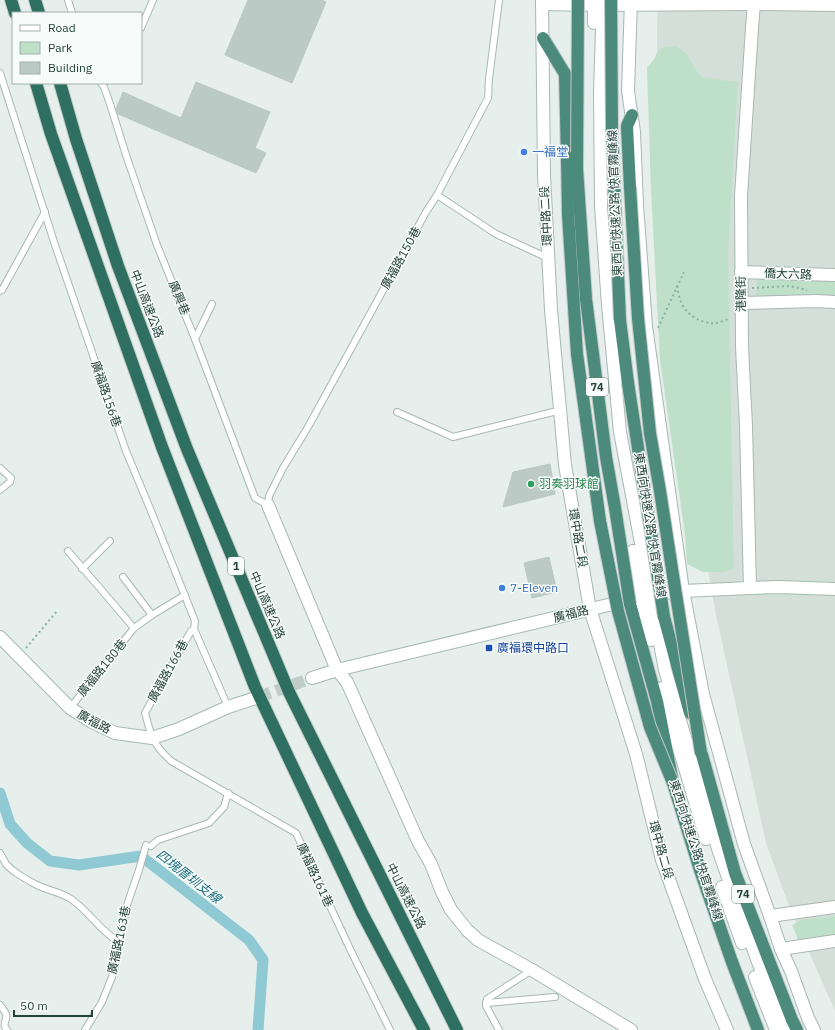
<svg xmlns="http://www.w3.org/2000/svg" width="835" height="1030" font-family="'IBM Plex Sans','Noto Sans TC',sans-serif">
  <style>
    .built { fill: #d4dfda }
    .green { fill: #bfe0c8 }
    .lines { fill: none; stroke-linecap: round; stroke-linejoin: round }
    .canal { stroke: #8ec9d4; stroke-width: 11 }
    .building { fill: #bbcac4; stroke: #b8c9c2 }
    .secondary-tunnel { stroke: #bfccc8; stroke-width: 12; stroke-dasharray: 12 6; stroke-linecap: butt }
    .service-casing { stroke: #a8b8b2; stroke-width: 8 }
    .minor-casing { stroke: #a8b8b2; stroke-width: 14 }
    .tertiary-casing { stroke: #a8b8b2; stroke-width: 14 }
    .secondary-casing { stroke: #a4bbb3; stroke-width: 14 }
    .trunk-casing { stroke: #c2cac8; stroke-width: 14 }
    .motorway-casing { stroke: #c2cac8; stroke-width: 14 }
    .path { stroke: #86b3a5; stroke-width: 2; stroke-dasharray: 2 3; stroke-linecap: butt }
    .service { stroke: #fff; stroke-width: 6 }
    .minor { stroke: #fff; stroke-width: 12 }
    .tertiary { stroke: #fff; stroke-width: 12 }
    .secondary { stroke: #fff; stroke-width: 12 }
    .trunk { stroke: #4c8a7c; stroke-width: 12 }
    .motorway { stroke: #2f6f62; stroke-width: 12 }
    .trunk-bridge-casing { stroke: #c2cac8; stroke-width: 14; stroke-linecap: butt }
    .trunk-bridge { stroke: #4c8a7c; stroke-width: 12 }
    .shop-dot { fill: #3f7fe0; stroke: #f7fbf9; stroke-width: 1.5 }
    .leisure-dot { fill: #2e9e5b; stroke: #f7fbf9; stroke-width: 1.5 }
    .transit-dot { fill: #1a4fb4; stroke: #f7fbf9; stroke-width: 1.5 }
    .labels { text-anchor: middle; stroke-width: 3; stroke-linejoin: round; paint-order: stroke }
    .shield { fill: #f7fbf9; stroke: #637a73; stroke-width: 1 }
    .shield-label { font-size: 11px; font-weight: bold; fill: #24423a }
    .shop-label { font-size: 12px; fill: #366cbe; stroke: #f7fbf9; text-anchor: start }
    .street-label { font-size: 12px; fill: #24423a; stroke: #f7fbf9 }
    .leisure-label { font-size: 12px; fill: #27864d; stroke: #f7fbf9; text-anchor: start }
    .transit-label { font-size: 12px; fill: #164399; stroke: #f7fbf9; text-anchor: start }
    .water-label { font-size: 13px; font-style: italic; fill: #1c6f80; stroke: #f7fbf9 }
  </style>
  <rect width="100%" height="100%" fill="#e6efeb"/>
  <path class="built" d="M658,0H835V1011L809,952L788,903L766,843L716,615L705,554L659,143L657,34Z"/>
  <g class="green">
    <path d="M676,46L686,53L697,72L704,78L738,82L728,255L734,568L725,572H703L687,564L685,534L660,360L651,191L647,68L655,58L657,52L664,47Z"/>
    <path d="M760,278L835,280V300L756,297L757,280Z"/>
    <path d="M835,916V937L799,942L792,925L802,920Z"/>
  </g>
  <g class="lines">
    <path class="canal" d="M0,793L10,824L27,843L50,861L79,865L141,856L249,940L263,960L258,1030"/>
  </g>
  <g class="building">
    <path d="M248,0H322L326,2L292,83L225,55Z"/>
    <path d="M196,82L270,112L255,148L266,153L256,173L118,114L116,109L123,92L181,118Z"/>
    <path d="M550,464L555,494L503,507L513,472Z"/>
    <path d="M549,557L557,592L532,598L524,563Z"/>
  </g>
  <g class="lines">
    <path class="secondary-tunnel" d="M259,697L312,678"/>
    <defs>
      <g id="service">
        <path d="M68,0L72,13"/>
        <path d="M141,28L153,0"/>
        <path d="M0,73L55,245L126,451L151,511L195,621L194,629L228,707"/>
        <path d="M101,83L104,87L110,104L126,155L157,245L195,339L255,498L268,505L269,496L283,468L308,427L426,212L437,195L488,98C489,91 488,86 489,79L499,0"/>
        <path d="M437,195L496,234L548,258"/>
        <path d="M0,291L2,290L45,212"/>
        <path d="M195,339L212,304"/>
        <path d="M397,412L453,437L553,412H560"/>
        <path d="M0,468L11,478L10,482L0,490"/>
        <path d="M68,551L134,628"/>
        <path d="M82,569L110,541"/>
        <path d="M123,577L152,615"/>
        <path d="M194,629L191,631L145,713L152,738L161,751L171,761L296,833L351,951L390,1030"/>
        <path d="M70,708L134,628L152,615L185,595"/>
        <path d="M151,846L158,840L209,823L224,807L228,793"/>
        <path d="M0,853C2,857 4,860 6,864C13,872 30,882 39,886C50,891 60,892 71,899C89,911 100,931 119,942"/>
        <path d="M486,1003L555,997"/>
        <path d="M0,1005C2,1008 5,1011 6,1014C8,1021 1,1023 7,1030"/>
        <path d="M85,1030L102,1002L112,977L115,965L127,905L139,870L146,845"/>
        <path d="M499,1030L486,1006L487,999L532,970"/>
      </g>
      <g id="minor">
        <path d="M741,272L835,275"/>
        <path d="M741,303L816,301L835,302"/>
        <path d="M268,505L337,670L347,682L418,841L431,864L442,892L451,910L467,930L478,940L532,970L631,1030"/>
        <path d="M750,588L746,426L742,347L741,196L752,28L754,4L755,0"/>
        <path d="M770,916L835,907"/>
        <path d="M781,949L835,941"/>
      </g>
      <g id="tertiary">
        <path d="M542,0L544,175L551,310L565,465L590,609L636,754L662,860L705,979L727,1030"/>
        <path d="M594,0V23"/>
        <path d="M603,0L600,91L601,206L608,305L620,432L665,670L719,852L758,962L786,1030"/>
        <path d="M631,0L628,91L634,132L637,205L646,326L683,591L703,694L744,844L770,916L781,949L791,971L808,1018L814,1030"/>
        <path d="M542,4L594,5L754,4L835,5"/>
        <path d="M633,551L641,597L651,640"/>
        <path d="M662,688L666,705L679,748L706,839"/>
        <path d="M722,887L742,943"/>
        <path d="M755,977L776,1030"/>
      </g>
      <g id="secondary">
        <path d="M0,637L70,708L92,722L115,733L152,738L179,729L228,707L259,697"/>
        <path d="M312,678L337,670L650,595L683,591L750,588L779,587L835,589"/>
      </g>
      <g id="trunk">
        <path d="M543,38L565,74L567,157"/>
        <path d="M630,187L627,126L632,115"/>
        <path d="M620,320L628,383"/>
        <path d="M630,604L657,701L673,783L700,870L732,962L758,1030"/>
        <path d="M664,617L690,713"/>
        <path d="M699,744L735,873L792,1020L797,1030"/>
      </g>
      <g id="motorway">
        <path d="M11,0L15,13"/>
        <path d="M35,0L39,13"/>
        <path d="M36,83L51,134L162,447L255,687L362,913L424,1030"/>
        <path d="M60,83L76,139L118,266L187,449L289,692L457,1030"/>
      </g>
    </defs>
    <use href="#service" class="service-casing"/>
    <use href="#minor" class="minor-casing"/>
    <use href="#tertiary" class="tertiary-casing"/>
    <use href="#secondary" class="secondary-casing"/>
    <use href="#trunk" class="trunk-casing"/>
    <use href="#motorway" class="motorway-casing"/>
    <g class="path">
      <path d="M677,286C678,291 679,297 681,302C686,315 703,325 717,323C721,322 725,320 729,319"/>
      <path d="M752,288L790,286L807,290"/>
      <path d="M658,328L684,272"/>
      <path d="M26,648L57,611"/>
    </g>
    <use href="#service" class="service"/>
    <use href="#minor" class="minor"/>
    <use href="#tertiary" class="tertiary"/>
    <use href="#secondary" class="secondary"/>
    <use href="#trunk" class="trunk"/>
    <use href="#motorway" class="motorway"/>
    <defs>
      <g id="trunk-bridge">
        <path d="M578,0L577,169L586,299L606,457L615,508L630,604"/>
        <path d="M611,0L612,135L620,320"/>
        <path d="M567,157L568,214L577,354L600,521L618,611L650,727L673,783"/>
        <path d="M630,187L638,318L650,433L660,491L672,569L701,753"/>
        <path d="M628,383L664,617"/>
      </g>
    </defs>
    <use href="#trunk-bridge" class="trunk-bridge-casing"/>
    <use href="#trunk-bridge" class="trunk-bridge"/>
  </g>
  <g class="shop-dot">
    <circle cx="524" cy="152" r="4"/>
    <circle cx="502" cy="588" r="4"/>
  </g>
  <circle class="leisure-dot" cx="531" cy="484" r="4"/>
  <rect class="transit-dot" x="485" y="644" width="8" height="8" rx="2"/>
  <g class="labels">
    <g class="shield">
      <rect x="586" y="378" width="22" height="18" rx="3"/>
      <rect x="228" y="557" width="16" height="18" rx="3"/>
      <rect x="732" y="885" width="22" height="18" rx="3"/>
    </g>
    <g class="shield-label">
      <text x="597" y="391">74</text>
      <text x="236" y="570">1</text>
      <text x="743" y="898">74</text>
    </g>
    <g class="shop-label">
      <text x="532" y="156">一福堂</text>
      <text x="510" y="592">7-Eleven</text>
    </g>
    <g class="street-label">
      <text transform="translate(615 203) rotate(-92)" y="4">東西向快速公路 快官霧峰線</text>
      <text transform="translate(546 216) rotate(-93)" y="4">環中路二段</text>
      <text transform="translate(401 258) rotate(-61)" y="4">廣福路150巷</text>
      <text transform="translate(788 274) rotate(2)" y="4">僑大六路</text>
      <text transform="translate(741 294) rotate(-91)" y="4">港隆街</text>
      <text transform="translate(179 298) rotate(68)" y="4">廣興巷</text>
      <text transform="translate(147 304) rotate(69)" y="4">中山高速公路</text>
      <text transform="translate(106 394) rotate(71)" y="4">廣福路156巷</text>
      <text transform="translate(650 525) rotate(81)" y="4">東西向快速公路 快官霧峰線</text>
      <text transform="translate(578 538) rotate(80)" y="4">環中路二段</text>
      <text transform="translate(267 605) rotate(67)" y="4">中山高速公路</text>
      <text transform="translate(571 614) rotate(-14)" y="4">廣福路</text>
      <text transform="translate(102 668) rotate(-51)" y="4">廣福路180巷</text>
      <text transform="translate(168 671) rotate(-61)" y="4">廣福路166巷</text>
      <text transform="translate(94 722) rotate(28)" y="4">廣福路</text>
      <text transform="translate(661 850) rotate(74)" y="4">環中路二段</text>
      <text transform="translate(696 850) rotate(72)" y="4">東西向快速公路 快官霧峰線</text>
      <text transform="translate(315 875) rotate(65)" y="4">廣福路161巷</text>
      <text transform="translate(406 896) rotate(63)" y="4">中山高速公路</text>
      <text transform="translate(119 940) rotate(-78)" y="4">廣福路163巷</text>
    </g>
    <g class="leisure-label">
      <text x="539" y="488">羽奏羽球館</text>
    </g>
    <g class="transit-label">
      <text x="497" y="652">廣福環中路口</text>
    </g>
    <g class="water-label">
      <text transform="translate(189 876) rotate(38)" y="5">四塊厝圳支線</text>
    </g>
  </g>
  <rect x="12" y="12" width="130" height="72" fill="#f7fbf9" stroke="#a3b1ad"/>
  <rect x="20" y="25" width="20" height="6" fill="#ffffff" stroke="#a3b1ad"/>
  <text x="48" y="32" font-size="12" fill="#24423a">Road</text>
  <rect x="20" y="42" width="20" height="12" fill="#bfe0c8" stroke="#a3b1ad"/>
  <text x="48" y="52" font-size="12" fill="#24423a">Park</text>
  <rect x="20" y="62" width="20" height="12" fill="#bbcac4" stroke="#a3b1ad"/>
  <text x="48" y="72" font-size="12" fill="#24423a">Building</text>
  <path d="M14 1010v6h78v-6" fill="none" stroke="#24423a" stroke-width="2"/>
  <text x="20" y="1010" font-size="12" fill="#24423a" stroke="#f7fbf9" stroke-width="3" paint-order="stroke">50 m</text>
</svg>
